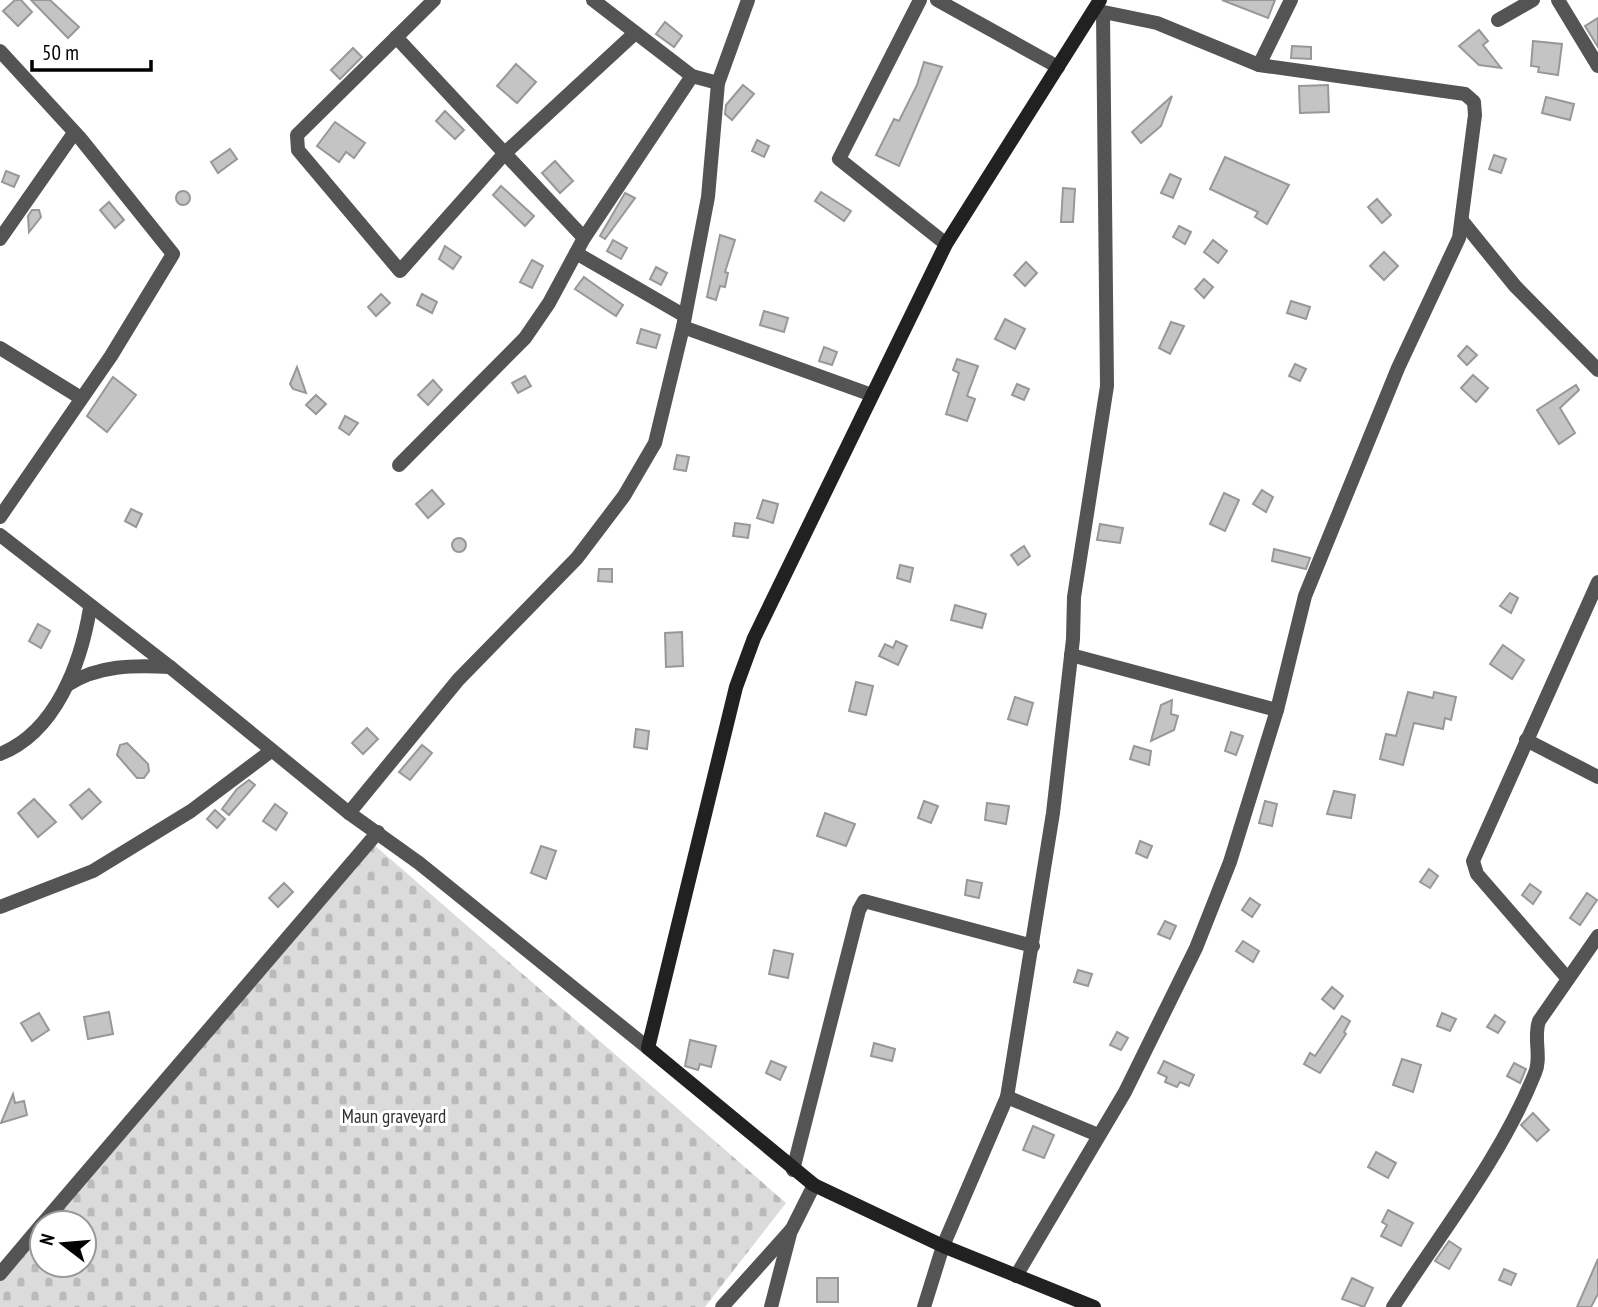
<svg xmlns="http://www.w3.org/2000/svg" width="1598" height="1307" font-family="'PT Sans Narrow',sans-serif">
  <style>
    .cemetery { fill: url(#cemetery-stones) }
    .building { fill: #c4c4c4; stroke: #989898; stroke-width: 2 }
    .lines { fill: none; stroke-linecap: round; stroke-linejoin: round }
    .street { stroke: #545454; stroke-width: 14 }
    .secondary { stroke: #212121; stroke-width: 14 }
    .labels { text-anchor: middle; stroke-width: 6; stroke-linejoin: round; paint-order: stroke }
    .park-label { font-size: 19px; fill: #323232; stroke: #fff }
  </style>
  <defs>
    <pattern id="cemetery-stones" width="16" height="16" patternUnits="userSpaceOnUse" patternTransform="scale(1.75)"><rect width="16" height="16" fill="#dbdbdb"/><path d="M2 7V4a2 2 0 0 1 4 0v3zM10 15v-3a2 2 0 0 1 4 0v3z" fill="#bababa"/></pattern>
  </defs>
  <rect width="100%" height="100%" fill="#fff"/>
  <path class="cemetery" d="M372,843L786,1203L705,1307H0V1279L42,1230V1265H84V1223H48Z"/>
  <g class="building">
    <path d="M15,0H21L32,12L18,26L3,11Z"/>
    <path d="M31,0H50L79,27L68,38Z"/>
    <path d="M1222,0H1275L1268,18Z"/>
    <path d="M1598,18V47L1585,26Z"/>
    <path d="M665,22L682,36L674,47L656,34Z"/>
    <path d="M1479,30L1488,41L1483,45L1501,68L1479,65L1459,46Z"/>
    <path d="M1533,41L1562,44L1558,75L1538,72L1539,67L1531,66Z"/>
    <path d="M1292,46L1311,47V59L1291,58Z"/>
    <path d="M353,48L362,57L340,79L331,70Z"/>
    <path d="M924,62L942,67L899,166L876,155L894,119L899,121L917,85Z"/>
    <path d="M516,64L536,82L517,103L497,86Z"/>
    <path d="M743,85L754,94L732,120L725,114L726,105Z"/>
    <path d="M1328,85L1329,112L1300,113L1299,86Z"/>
    <path d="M1172,96L1161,126L1141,143L1132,132Z"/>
    <path d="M1546,97L1574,104L1570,120L1542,113Z"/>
    <path d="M445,111L464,130L455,139L436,121Z"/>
    <path d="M335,122L365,143L354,158L346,152L339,162L317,146Z"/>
    <path d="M757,140L769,146L764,157L752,151Z"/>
    <path d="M230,149L237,159L218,173L211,162Z"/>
    <path d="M1494,155L1506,159L1501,173L1489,169Z"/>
    <path d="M1225,157L1289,185L1267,224L1255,217L1258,212L1210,189Z"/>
    <path d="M555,161L573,181L560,193L542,173Z"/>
    <path d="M6,171L19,176L14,187L2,182Z"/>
    <path d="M1170,174L1181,179L1173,198L1161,193Z"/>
    <path d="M501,186L534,216L525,226L493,195Z"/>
    <path d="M1063,188L1075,189L1073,222H1061Z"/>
    <circle cx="183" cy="198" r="7"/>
    <path d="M821,192L851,211L844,221L815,201Z"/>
    <path d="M625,193L635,198L605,239L600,236Z"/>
    <path d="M1377,199L1391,215L1382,223L1368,207Z"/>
    <path d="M109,202L124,220L115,228L100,210Z"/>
    <path d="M32,210H39L41,217L29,232L28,216Z"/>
    <path d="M1179,226L1191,232L1185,244L1173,237Z"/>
    <path d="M720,235L735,240L725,272L728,273L725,287L720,286L716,300L707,297Z"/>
    <path d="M613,240L627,248L621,259L607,251Z"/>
    <path d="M1213,240L1227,251L1218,263L1204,252Z"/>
    <path d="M445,246L461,257L453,269L439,259Z"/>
    <path d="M1384,252L1398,266L1384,280L1370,266Z"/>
    <path d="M532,260L543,266L532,288L520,282Z"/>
    <path d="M1026,262L1037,273L1025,286L1014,275Z"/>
    <path d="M656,267L667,273L661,285L650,279Z"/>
    <path d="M584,277L623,305L616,316L575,289Z"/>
    <path d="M1204,279L1213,287L1204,298L1195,289Z"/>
    <path d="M381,294L390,303L376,316L368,307Z"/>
    <path d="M422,294L437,302L432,313L417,305Z"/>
    <path d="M1291,301L1310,307L1306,319L1287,313Z"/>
    <path d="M764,311L788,318L784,332L760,325Z"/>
    <path d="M1005,319L1025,329L1015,349L995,339Z"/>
    <path d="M1171,322L1184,326L1170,354L1159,348Z"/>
    <path d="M641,329L660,335L656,348L637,343Z"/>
    <path d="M1467,346L1477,355L1467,365L1458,356Z"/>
    <path d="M824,347L837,352L832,365L819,361Z"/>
    <path d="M957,359L978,366L967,396L975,399L967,421L946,414L959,373L953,370Z"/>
    <path d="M1295,364L1306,369L1300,381L1289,376Z"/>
    <path d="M297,367L306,393L293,389L290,384Z"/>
    <path d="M1473,375L1488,388L1476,402L1461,388Z"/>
    <path d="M525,376L531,386L518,393L512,383Z"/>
    <path d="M113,377L136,395L107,432L87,416Z"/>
    <path d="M433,380L442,390L428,405L418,395Z"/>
    <path d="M1017,384L1029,389L1024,400L1012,395Z"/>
    <path d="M1576,385L1579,390L1560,408L1575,433L1559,444L1537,410Z"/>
    <path d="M316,395L326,404L316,414L306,405Z"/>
    <path d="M345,416L358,423L349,435L339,428Z"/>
    <path d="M677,455L689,457L686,471L674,469Z"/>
    <path d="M432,490L444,504L428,518L416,504Z"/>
    <path d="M1262,490L1273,497L1266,512L1253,504Z"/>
    <path d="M1224,493L1239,500L1225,531L1210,524Z"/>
    <path d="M763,500L778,504L773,523L757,518Z"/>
    <path d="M131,509L142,514L136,527L125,521Z"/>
    <path d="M735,523L750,525L748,538L733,536Z"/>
    <path d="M1100,524L1123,528L1120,543L1097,540Z"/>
    <circle cx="459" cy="545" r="7"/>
    <path d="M1024,546L1030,556L1018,565L1011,555Z"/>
    <path d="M1274,549L1310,558L1306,569L1272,561Z"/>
    <path d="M900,565L913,568L910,582L897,578Z"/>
    <path d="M599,569H612V582L598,581Z"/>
    <path d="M1510,593L1518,598L1511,613L1500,606Z"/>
    <path d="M955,605L986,614L982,628L951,620Z"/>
    <path d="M38,624L50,631L41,648L29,641Z"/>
    <path d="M682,632L683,666L666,667L665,633Z"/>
    <path d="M896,641L907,646L898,665L879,656L885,644L893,648Z"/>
    <path d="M1503,645L1524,660L1512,679L1490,664Z"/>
    <path d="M856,682L873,686L866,715L849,711Z"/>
    <path d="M1408,692L1433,698L1434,692L1456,697L1451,720L1445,718L1443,729L1414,723L1403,765L1380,759L1386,734L1396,736Z"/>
    <path d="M1015,697L1033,703L1027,725L1008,719Z"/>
    <path d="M1172,700L1171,714L1178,716L1174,730L1151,741L1161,705Z"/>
    <path d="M367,728L378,739L363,754L352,743Z"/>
    <path d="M636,729L649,731L647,749L634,747Z"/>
    <path d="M1231,732L1243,736L1236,755L1225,751Z"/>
    <path d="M127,743L148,764L149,771L144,778H137L117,755L120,745Z"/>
    <path d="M422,745L432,753L410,780L399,772Z"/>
    <path d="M1134,746L1151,751L1149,765L1130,759Z"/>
    <path d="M249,780L255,785L229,815L222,809L237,789Z"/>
    <path d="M89,789L101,802L82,819L70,805Z"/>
    <path d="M1334,791L1355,795L1351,818L1327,814Z"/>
    <path d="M34,799L56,822L38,837L18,813Z"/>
    <path d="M924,801L938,806L931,823L918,818Z"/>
    <path d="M1265,801L1277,804L1272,826L1259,823Z"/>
    <path d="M987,803L1009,806L1006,824L985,820Z"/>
    <path d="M275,804L287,813L276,830L263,821Z"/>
    <path d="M215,810L225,819L217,828L207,819Z"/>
    <path d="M825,813L855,824L846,846L817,836Z"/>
    <path d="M1140,841L1152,846L1147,858L1136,853Z"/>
    <path d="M541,846L556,851L546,879L531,873Z"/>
    <path d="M1429,869L1438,876L1430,888L1420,882Z"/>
    <path d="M967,880L982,883L979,898L965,895Z"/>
    <path d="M284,883L293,892L278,907L269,898Z"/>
    <path d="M1530,884L1541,892L1533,904L1522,895Z"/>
    <path d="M1587,893L1597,900L1580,925L1570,918Z"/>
    <path d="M1250,898L1260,905L1252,917L1242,910Z"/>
    <path d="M1165,921L1176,926L1170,939L1158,934Z"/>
    <path d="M1243,941L1259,951L1253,962L1236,951Z"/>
    <path d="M774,950L793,954L788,978L769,974Z"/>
    <path d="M1078,970L1092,974L1088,986L1074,982Z"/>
    <path d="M1332,987L1343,996L1334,1009L1322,999Z"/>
    <path d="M109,1012L113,1034L88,1039L84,1017Z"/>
    <path d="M39,1013L49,1030L32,1041L21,1023Z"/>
    <path d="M1442,1013L1456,1019L1450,1031L1437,1026Z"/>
    <path d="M1495,1015L1505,1022L1498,1033L1487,1027Z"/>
    <path d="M1342,1016L1350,1021L1344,1032L1346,1034L1320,1073L1304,1064L1310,1053L1315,1056Z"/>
    <path d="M1117,1032L1128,1038L1121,1050L1110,1045Z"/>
    <path d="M690,1040L716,1046L711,1067L700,1064L698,1070L685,1066Z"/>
    <path d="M874,1043L895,1049L892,1061L871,1056Z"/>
    <path d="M1402,1059L1421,1065L1413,1092L1393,1085Z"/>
    <path d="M771,1061L786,1067L780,1080L766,1073Z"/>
    <path d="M1164,1061L1194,1075L1189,1086L1180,1082L1177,1087L1165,1082L1167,1077L1158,1073Z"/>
    <path d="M1514,1063L1526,1069L1520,1083L1507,1076Z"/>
    <path d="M13,1094L15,1103L24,1101L27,1115L1,1123Z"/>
    <path d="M1533,1113L1549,1130L1537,1141L1521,1125Z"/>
    <path d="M1033,1126L1054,1135L1044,1158L1023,1150Z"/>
    <path d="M1376,1152L1396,1163L1388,1178L1368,1167Z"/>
    <path d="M1388,1210L1413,1223L1401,1246L1381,1236L1387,1225L1382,1222Z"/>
    <path d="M1449,1241L1461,1249L1449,1269L1435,1261Z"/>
    <path d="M1598,1259V1294L1591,1307H1577Z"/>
    <path d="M1504,1269L1516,1274L1511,1285L1499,1280Z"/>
    <rect x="817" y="1278" width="21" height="24"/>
    <path d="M1352,1278L1373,1288L1364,1307L1342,1299Z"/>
  </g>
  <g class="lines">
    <g class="street">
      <path d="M434,0L297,135L298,150L400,271L505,153L634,34"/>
      <path d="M593,0L692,76L718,83"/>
      <path d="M920,0L839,159L946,244"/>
      <path d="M937,0L1058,67"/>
      <path d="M1558,0L1598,66"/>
      <path d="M1498,20L1533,0"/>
      <path d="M396,37L584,238"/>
      <path d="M0,51L80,138L173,254L111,356L0,517"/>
      <path d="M1259,65L1291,0"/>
      <path d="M1463,222L1515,286L1598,370"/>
      <path d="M0,239L74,133"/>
      <path d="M576,253L685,316"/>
      <path d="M683,327L872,395"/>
      <path d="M0,348L81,398"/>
      <path d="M399,465L525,338L549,303L584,238L692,76"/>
      <path d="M0,535L170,667L349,813L419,863L648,1048"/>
      <path d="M1071,655L1277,710"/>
      <path d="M67,685C98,665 134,665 170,667"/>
      <path d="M1526,740L1598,777"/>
      <path d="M0,754C56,732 81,663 90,608"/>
      <path d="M349,813L458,680L577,558L624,496L655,443L683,327L708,197L718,83L748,0"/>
      <path d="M0,907L93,871L191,811L271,751"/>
      <path d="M1568,979L1477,874L1473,861L1598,582"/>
      <path d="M1007,1097L1098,1135"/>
      <path d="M793,1170L859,910L864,901L1033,946"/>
      <path d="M43,1223L378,832"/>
      <path d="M0,1274L42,1224"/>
      <path d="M1016,1276L1125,1092L1196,948L1230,862L1277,710L1305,596L1398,368L1459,238L1475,115L1474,102L1465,94L1259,65L1157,23L1094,10"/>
      <path d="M722,1307L792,1229L814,1185"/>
      <path d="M771,1307L791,1230"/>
      <path d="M924,1307L943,1246L1007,1097L1053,813L1073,639L1074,597L1107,386L1103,13"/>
      <path d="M1393,1307C1442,1231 1501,1158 1535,1073C1542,1057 1533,1038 1539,1021L1598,936"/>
    </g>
    <path class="secondary" d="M1094,1307L943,1246L814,1185L648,1048L736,687L754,638L946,244L1100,0"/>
  </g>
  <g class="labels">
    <g class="park-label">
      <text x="394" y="1123">Maun graveyard</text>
    </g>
  </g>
  <g transform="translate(63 1244) rotate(286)"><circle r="33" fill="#ffffff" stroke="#999999" stroke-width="2"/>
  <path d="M0-5L12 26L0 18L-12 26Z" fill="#000000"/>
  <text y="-10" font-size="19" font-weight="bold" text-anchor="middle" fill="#000000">N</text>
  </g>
  <path d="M32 60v10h119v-10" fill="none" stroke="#000000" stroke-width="3.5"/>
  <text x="42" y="60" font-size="21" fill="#000000" stroke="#ffffff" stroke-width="5" paint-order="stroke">50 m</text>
</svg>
